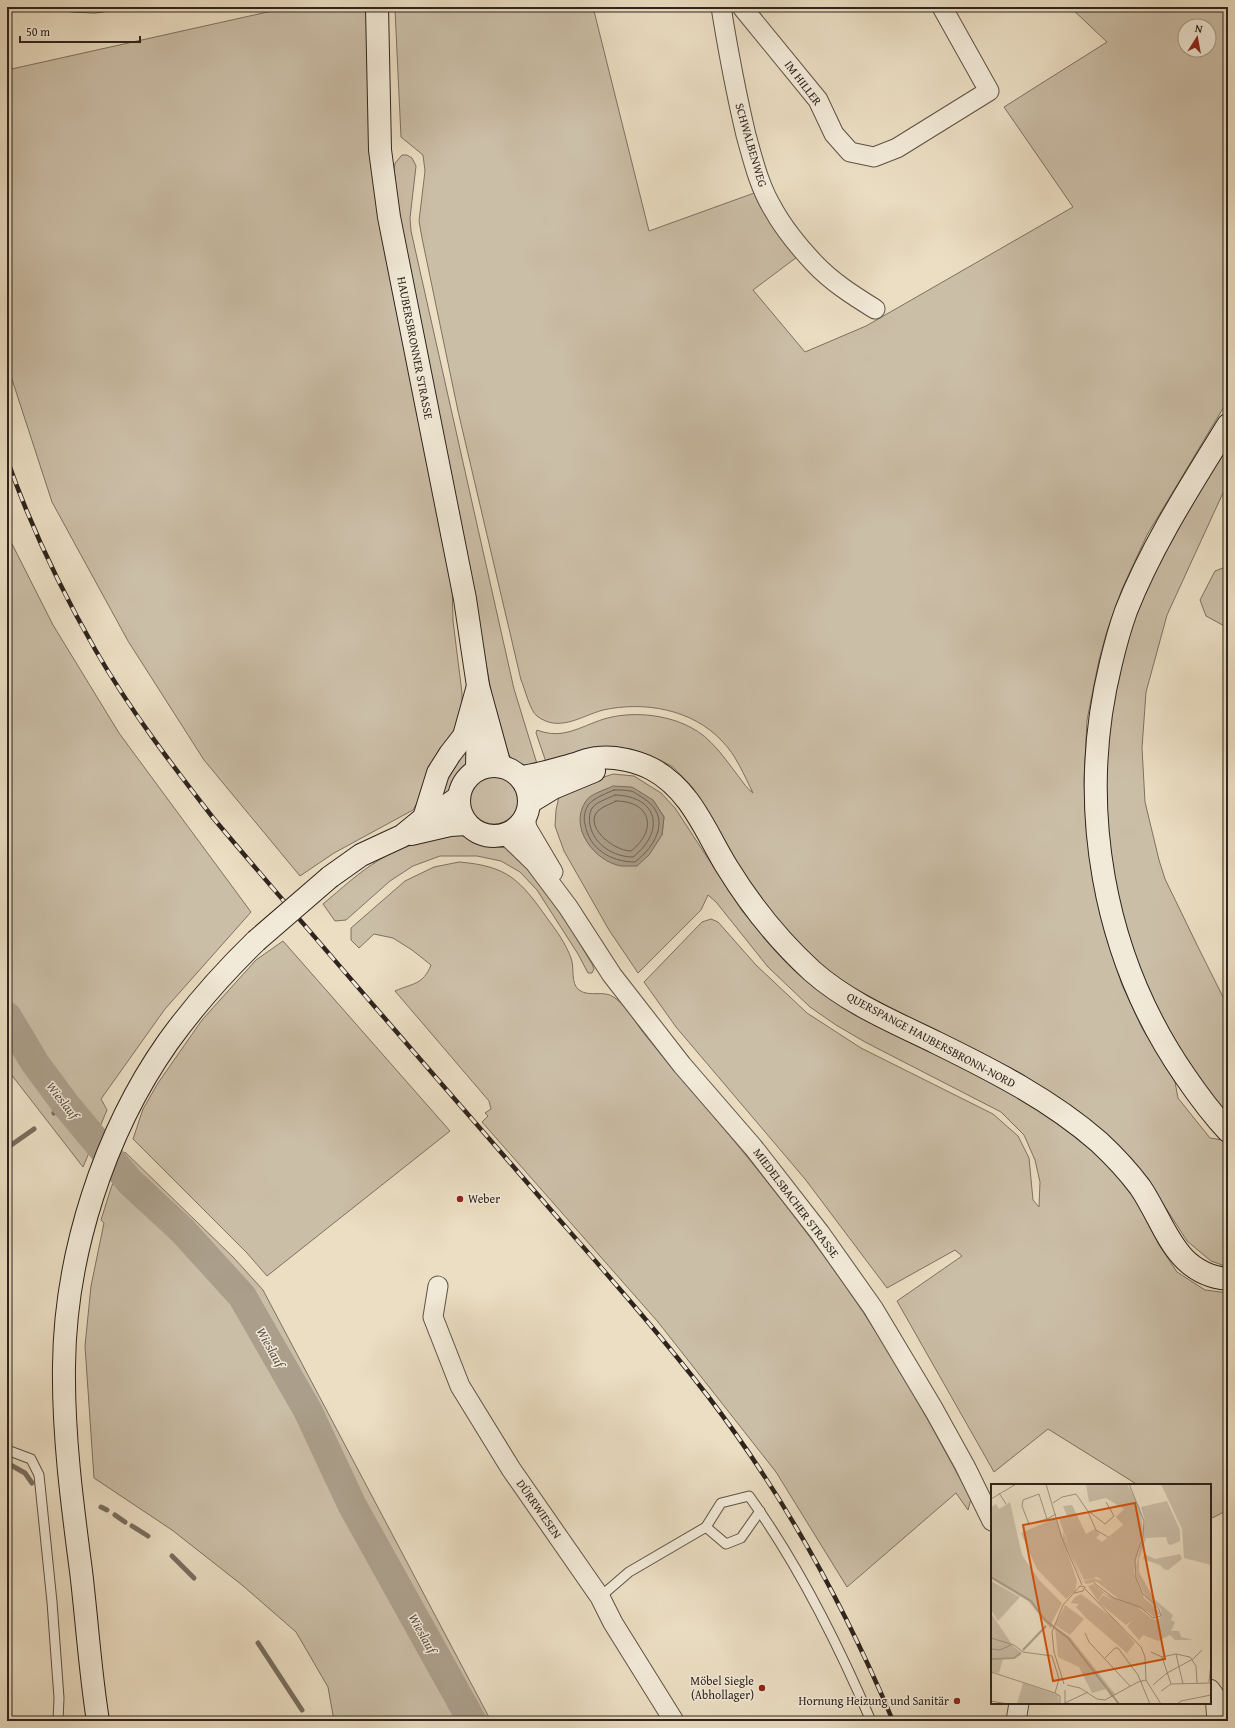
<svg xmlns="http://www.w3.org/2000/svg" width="1235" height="1728" font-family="'Gentium Book Plus',serif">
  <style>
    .green { fill: #cbbea7; stroke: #7d7162; fill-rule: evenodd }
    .water { fill: #ab9f8b; stroke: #796e5f }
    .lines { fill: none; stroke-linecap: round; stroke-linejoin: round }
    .shore { stroke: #6d6254; stroke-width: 1 }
    .stream { stroke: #796e5f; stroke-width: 5 }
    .river { stroke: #ab9f8b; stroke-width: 29 }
    .lane-casing { stroke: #5e5246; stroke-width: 11 }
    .street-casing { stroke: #5e5246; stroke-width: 21 }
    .secondary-casing { stroke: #2f241d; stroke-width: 24 }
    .lane { stroke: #f2ead8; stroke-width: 9 }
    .street { stroke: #f2ead8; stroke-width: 19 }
    .secondary { stroke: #f2ead8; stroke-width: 22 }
    .rail-casing { stroke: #2f241d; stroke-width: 4.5 }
    .rail { stroke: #f2ead8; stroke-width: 3; stroke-dasharray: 9; stroke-linecap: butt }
    .secondary-bridge-casing { stroke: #2f241d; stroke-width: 24; stroke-linecap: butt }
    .secondary-bridge { stroke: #f2ead8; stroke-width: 22 }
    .poi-dot { fill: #8f2418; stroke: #f2ead8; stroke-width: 1.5 }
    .labels { text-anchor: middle; stroke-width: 3; stroke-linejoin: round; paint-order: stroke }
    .street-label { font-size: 12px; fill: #2f241d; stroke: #f2ead8 }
    .poi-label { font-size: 12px; fill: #2f241d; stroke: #f2ead8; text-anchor: end }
    .water-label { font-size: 13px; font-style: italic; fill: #5a4f44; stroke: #f2ead8 }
    .inset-river { fill: none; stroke: #ab9f8b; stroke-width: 2 }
    .inset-road { fill: none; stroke: #a09481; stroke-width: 1 }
    .view { fill: #d6540e; fill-opacity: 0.15; stroke: #d6540e; stroke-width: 2 }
    .inset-edge { fill: none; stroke: #2f241d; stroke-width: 2 }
  </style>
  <rect width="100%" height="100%" fill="#ebdec3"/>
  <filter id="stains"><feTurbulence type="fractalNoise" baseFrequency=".005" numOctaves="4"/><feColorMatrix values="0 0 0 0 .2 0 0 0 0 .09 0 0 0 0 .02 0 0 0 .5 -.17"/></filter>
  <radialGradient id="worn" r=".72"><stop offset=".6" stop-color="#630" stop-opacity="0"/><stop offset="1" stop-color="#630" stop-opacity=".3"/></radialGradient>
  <g class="green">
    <path d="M290,7H369L452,582L453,621L462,693V711L458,729L413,810L334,853L300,876L204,760L128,641L52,502L7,364V70Z"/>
    <path d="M419,7H593L649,231L757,192L797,257L753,290L805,352L866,326L1073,207L1004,107L1107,42L1070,7H1228V400L1147,535L1122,589L1107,631L1099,660L1087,720L1084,781L1086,826L1094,885L1106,936L1122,985L1142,1028L1175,1082L1178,1098L1210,1138L1223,1140L1228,1145V1267L1211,1261L1187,1241L1153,1188L1131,1161L1111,1138L1081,1113L1052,1093L1013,1069L909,1018L848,985L826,970L793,941L745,879L693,788L673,767L660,760L631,749L616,748L547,765L536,733L537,730C563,740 579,727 604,719C631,711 665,714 690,727C711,737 725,759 739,777C743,782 747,789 753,793C744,775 736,755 722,741C692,709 644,701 603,710C581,716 559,733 537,716C530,711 525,689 521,680L458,411L422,238L419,221L425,171L423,155L401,137L395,10ZM1185,26H1209V50H1185Z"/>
    <path d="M402,155H407L412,158L416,166L410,218L411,231L514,689L538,767H529L520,764L512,759L506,751L493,702L476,608L401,232L394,169L395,163Z"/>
    <path d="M1228,438V482L1167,615L1146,692L1142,748L1145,802L1159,860L1165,879L1199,949L1228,1007V1114L1215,1100L1163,1025L1140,972L1119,912L1104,806L1105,752L1115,681L1143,589Z"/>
    <path d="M7,534L53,625L119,733L251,912L165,1009L101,1099L107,1110L83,1167L7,1069Z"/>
    <path d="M1228,566V628L1206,616L1200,600L1215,571Z"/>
    <path d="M472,741L468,763L448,793L440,802V786Z"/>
    <path d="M613,774L634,776L661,793L675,808L743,912L783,958L1048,1112L1104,1158L1138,1202L1159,1245L1177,1272L1205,1290L1228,1293V1510L1210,1519V1485H1138L1048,1429L994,1472L897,1301L962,1256L955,1250L887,1288L805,1179L676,1027L644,982L702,922L711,919L718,922L756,965L807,1013L861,1048L993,1114L1018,1136L1029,1158L1033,1200L1039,1207L1040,1182L1035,1160L1024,1135L1001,1112L865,1042L836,1025L810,1007L768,967L716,902L708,895L701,910L638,973L609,930L564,851L555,826L556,810L560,792ZM653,800L664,817L662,835Z"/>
    <circle cx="494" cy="800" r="24"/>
    <path d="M452,834L461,835L488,846L508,848L542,881L592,964L594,969L592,973H588L578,954L537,890L520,872L501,861L477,856H440L413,866L390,881L346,920L335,921L323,904C341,889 359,872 379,860C400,846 428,840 452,834Z"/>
    <path d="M459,862C508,866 520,880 547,918C556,930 566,944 571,958C575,968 570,983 579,990C590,998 604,989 615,998C626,1006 634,1020 642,1031C657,1050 672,1068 688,1087C744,1151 797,1217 846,1287C893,1354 932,1427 971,1499L968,1510L956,1493L847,1587L776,1472L658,1322L482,1122L488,1116L485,1113L491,1109L489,1101L395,991C413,983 423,985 431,965L412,950L393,938L374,934L359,948L351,940V928L405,881L434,867Z"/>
    <path d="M283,941L450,1131L267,1276L247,1253L133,1139L143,1109L158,1083L202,1020L256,960Z"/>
    <path d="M125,1152L234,1258L263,1290L491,1721H334L328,1687L296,1632L242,1585L172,1530L94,1478L85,1346L91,1286L104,1223L101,1220L111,1188Z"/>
  </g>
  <path class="water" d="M613,786L632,787L653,800L664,817L662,835L649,855L637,866C632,866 626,866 621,866C594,861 568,827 586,801C590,794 605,790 613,786Z"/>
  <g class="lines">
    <g class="shore">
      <path d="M614,790C619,790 625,790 630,791C634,791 639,796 643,798C672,816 657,845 635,862C611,862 589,849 585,824C583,818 585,809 589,804C594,798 607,793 614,790Z"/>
      <path d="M615,795C658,796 666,831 633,857C614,857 594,845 590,825C589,819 589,812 593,807C597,802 609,798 615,795Z"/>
      <path d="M616,801C651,801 658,830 631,851C613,851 582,825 599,810C604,806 611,804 616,801Z"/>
    </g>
    <g class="stream">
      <path d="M54,1113L66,1105"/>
      <path d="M7,1148L34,1129"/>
      <path d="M7,1463L25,1473L32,1483"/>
      <path d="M101,1507L107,1510"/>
      <path d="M115,1515L125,1522"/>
      <path d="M132,1526L148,1536"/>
      <path d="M172,1556L194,1578"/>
      <path d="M258,1643L302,1710"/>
    </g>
    <path class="river" d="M7,1016L35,1063L66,1105L130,1182L182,1230L242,1296L308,1411L352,1505L472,1721"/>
    <defs>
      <g id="lane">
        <path d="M72,7L94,8L103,7"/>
        <path d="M7,1450L31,1459L39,1475L52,1602L59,1698L58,1721"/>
        <path d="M706,1527L726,1544L741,1538L760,1511"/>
        <path d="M600,1597L629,1572L706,1527L721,1503L749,1496C798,1564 838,1644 871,1721"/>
      </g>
      <g id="street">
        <path d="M721,7C728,50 736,93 746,135C753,160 759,186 773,209C784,229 799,247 815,264C832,282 854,296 875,309"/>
        <path d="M742,7L818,100L834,134L850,152L874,157L897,148L989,91L942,7"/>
        <path d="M525,817L527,828L553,872"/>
        <path d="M505,834L535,863L568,907L612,975L682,1065L753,1147L820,1233L873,1308L934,1410L965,1466L992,1521"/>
        <path d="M438,1286L433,1317L460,1386L511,1469L600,1597L613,1623L674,1721"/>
        <path d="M1210,1689L1215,1696L1217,1721"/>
        <path d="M1016,1721L1019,1703"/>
      </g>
      <g id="secondary">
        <path d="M377,7L380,150L389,217L465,599L478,686L500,766"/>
        <path d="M1228,425C1191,485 1152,545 1126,611C1120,628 1115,646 1111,663C1076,804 1102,956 1185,1076C1198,1095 1212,1114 1228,1131"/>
        <circle cx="494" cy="801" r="35"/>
        <path d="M477,769L478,714"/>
        <path d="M521,777C539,775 557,769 575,764C582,762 590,758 598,758C614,756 637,761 652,769C691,790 705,831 727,867C751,906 778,940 812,971C848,1003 894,1022 937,1043C994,1071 1051,1100 1099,1142C1114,1156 1128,1171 1140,1187C1166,1225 1174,1274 1228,1279"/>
        <path d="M530,802L553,788L594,771"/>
        <path d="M424,818L438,773L450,754L464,736L478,686"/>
        <path d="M411,834L450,825L467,824"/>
        <path d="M330,877L361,855L402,836L424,818L442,809L459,797"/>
        <path d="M98,1721C90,1671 87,1621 81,1571C72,1503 63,1434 64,1366C65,1255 104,1133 168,1042C194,1006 224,972 256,941"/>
      </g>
    </defs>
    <use href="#lane" class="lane-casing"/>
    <use href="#street" class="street-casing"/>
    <use href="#secondary" class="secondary-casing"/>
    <use href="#lane" class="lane"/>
    <use href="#street" class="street"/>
    <use href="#secondary" class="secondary"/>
    <defs>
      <path id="rail" d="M7,459C30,525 61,590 96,651C130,710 172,765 214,819C312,935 412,1050 512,1165C577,1241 645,1315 707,1395C783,1494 845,1607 893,1721"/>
    </defs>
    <use href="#rail" class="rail-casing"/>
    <use href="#rail" class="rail"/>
    <defs>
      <path id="secondary-bridge" d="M256,941L330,877"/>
    </defs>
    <use href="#secondary-bridge" class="secondary-bridge-casing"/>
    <use href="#secondary-bridge" class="secondary-bridge"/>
  </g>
  <g class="poi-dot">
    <circle cx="460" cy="1199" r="4"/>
    <circle cx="762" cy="1688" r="4"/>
    <circle cx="957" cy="1701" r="4"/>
  </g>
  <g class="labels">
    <g class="street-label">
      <text transform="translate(803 83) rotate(53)" y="4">IM HILLER</text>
      <text transform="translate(751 145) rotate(74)" y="4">SCHWALBENWEG</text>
      <text transform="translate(415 348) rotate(79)" y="4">HAUBERSBRONNER STRASSE</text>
      <text transform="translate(931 1040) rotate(28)" y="4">QUERSPANGE HAUBERSBRONN-NORD</text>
      <text transform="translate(796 1203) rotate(53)" y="4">MIEDELSBACHER STRASSE</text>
      <text transform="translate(539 1509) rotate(55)" y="4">DÜRRWIESEN</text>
    </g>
    <g class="poi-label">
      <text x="468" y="1203" text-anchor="start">Weber</text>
      <text x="754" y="1685">Möbel Siegle<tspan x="754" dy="14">(Abhollager)</tspan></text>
      <text x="949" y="1705">Hornung Heizung und Sanitär</text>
    </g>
    <g class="water-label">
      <text transform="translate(63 1100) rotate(52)" y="5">Wieslauf</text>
      <text transform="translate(271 1347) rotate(61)" y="5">Wieslauf</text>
      <text transform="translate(423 1633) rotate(61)" y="5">Wieslauf</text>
    </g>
  </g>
  <g transform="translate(991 1484)">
    <rect width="220" height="220" fill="#ebdec3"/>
    <path d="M95,0H136L149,24L152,45L143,87L153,114L166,125L169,130L163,133L157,128L129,116L106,98L95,100L93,97L102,94L112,97L106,93L93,96L82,73L93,101L72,55V48L80,68L68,35L76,32L72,22L81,21L95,50L104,45L109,50L105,54L111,58L132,41L125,33L133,25L115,14L98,18ZM170,0H220V81L193,74L191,45ZM176,17L189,46V57L180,61L177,60L175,53L155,54L148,76V88L163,115L182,131L180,136L184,138L180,147H188L190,153L202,156H184L179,151L167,157L152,151L148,156L136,142L141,137L135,141L107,118L112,111L121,116L112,109L107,117L97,102L103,100L115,110L146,123L161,135L166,136L170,133V125L155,113L146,94L145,83L154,37L150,23ZM19,18L31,71L48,96L71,119L61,138L60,145L37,117L0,95V23L5,20L8,25ZM65,34L86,97L84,107L75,115L46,85L30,49ZM153,70L164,75L189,70L191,75L177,86L173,85L169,81L152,75ZM0,97L29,113L7,137L0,126ZM90,110L121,133L144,159L136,169L95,134L85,123L88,120L80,119L84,113ZM74,121L93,135L79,151L64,141ZM0,129L22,162L30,168L23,173L0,174ZM64,143L79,153L124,210L120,213L115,205L101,209L88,183L67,173ZM12,175L8,189L0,188V176ZM32,199L67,211L68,219L26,220Z" fill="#cbbea7"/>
    <path class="inset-river" d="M0,93L40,117L54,136L77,154L128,220M32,166L55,142M0,175L23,174L30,169"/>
    <path class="inset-road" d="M55,0L71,54L91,101M8,9L15,20M0,15L25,0M62,19L71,13L85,10L96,26L114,40L123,32L115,18M97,28L105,46L117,53M56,35L48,10L32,16L31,22L38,40L56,35L65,30M103,99L123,114L149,123L162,134L170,132L168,125L152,110L145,94L144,76L152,52L153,37L138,0M94,105L150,163L154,173L155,196L170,220M94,149L98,158L139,202M0,154L23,161L32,168L61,172L68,195L64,209M0,165L9,166L20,161M160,168L171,173L180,200L220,199M185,170L192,200M171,173L185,170L199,173L205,182L206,199M114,174L124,164H127L147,191L159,220M0,188L64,209L69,212V220M218,198L220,179M73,200L63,168L61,148L72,121L89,102L94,103L92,107L83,109M76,201L89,204L106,215L114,216L147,198L155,196M162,201L176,189L202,175L211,166M170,207L180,200M0,217L17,220M72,220L97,208M74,220V206M186,220L190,217L220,211"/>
    <path class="view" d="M144,19L174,175L62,197L32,41Z"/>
    <rect width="220" height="220" class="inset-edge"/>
  </g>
  <rect width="1235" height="1728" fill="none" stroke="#ebdec3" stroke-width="24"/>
  <rect x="8" y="8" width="1219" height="1712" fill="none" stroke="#2f241d" stroke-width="2"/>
  <rect x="12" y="12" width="1211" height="1704" fill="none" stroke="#2f241d"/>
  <g transform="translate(1197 38) rotate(11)"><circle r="19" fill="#f2ead8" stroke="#a49b8d"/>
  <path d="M0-3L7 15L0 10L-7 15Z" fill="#8f2418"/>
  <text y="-6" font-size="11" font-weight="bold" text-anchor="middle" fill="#2f241d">N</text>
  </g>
  <path d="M20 36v6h120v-6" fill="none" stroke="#2f241d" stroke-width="2"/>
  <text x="26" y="36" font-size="12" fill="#2f241d" stroke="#f2ead8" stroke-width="3" paint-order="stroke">50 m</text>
  <rect width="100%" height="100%" filter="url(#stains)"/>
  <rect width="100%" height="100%" fill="url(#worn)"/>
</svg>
